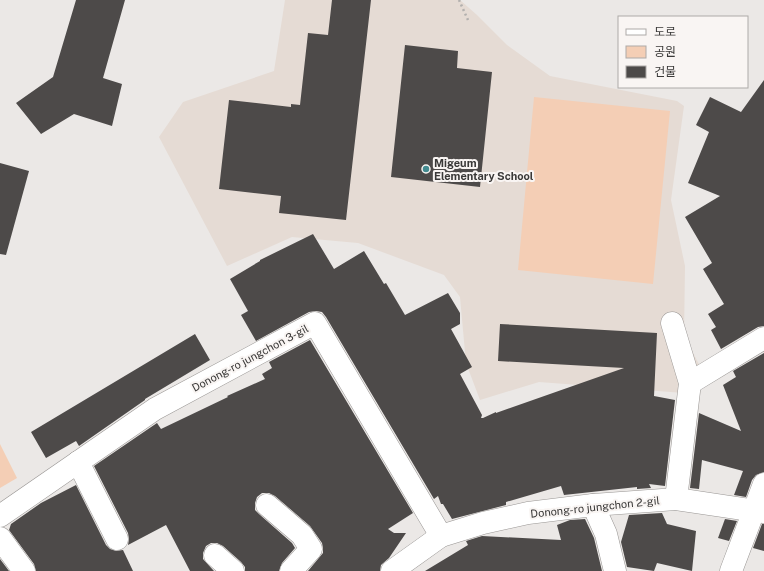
<svg xmlns="http://www.w3.org/2000/svg" width="764" height="571" font-family="'Public Sans','Noto Sans KR',sans-serif">
  <style>
    .built { fill: #e5dbd4 }
    .green { fill: #f4ceb5 }
    .building { fill: #4d4a49 }
    .lines { fill: none; stroke-linecap: round; stroke-linejoin: round }
    .minor-casing { stroke: #999694; stroke-width: 23 }
    .path { stroke: #b2b0ae; stroke-width: 2.5; stroke-dasharray: 2 3; stroke-linecap: butt }
    .minor { stroke: #fff; stroke-width: 22 }
    .poi-dot { fill: #438b90; stroke: #f9f5f3; stroke-width: 1.5 }
    .labels { text-anchor: middle; stroke-width: 4; stroke-linejoin: round; paint-order: stroke }
    .poi-label { font-size: 11px; font-weight: bold; fill: #3a3938; stroke: #f9f5f3; text-anchor: start }
    .street-label { font-size: 11px; fill: #3a3938; stroke: #f9f5f3 }
  </style>
  <rect width="100%" height="100%" fill="#ebe8e6"/>
  <path class="built" d="M285,0H460L477,15L507,45L550,76L677,101L684,106L671,200L685,266L684,336L701,368L697,394L539,382L480,400L466,363L460,297L444,275L358,243L292,237L227,266L159,137L183,102L274,71Z"/>
  <g class="green">
    <path d="M534,97L670,111L653,284L518,270Z"/>
    <path d="M0,444L17,478L0,488Z"/>
  </g>
  <g class="building">
    <path d="M76,0H125L103,78L122,84L112,126L74,114L41,134L16,103L53,77Z"/>
    <path d="M332,0H371L346,220L279,213L281,196L219,189L229,100L291,107V104L300,105L308,33L328,35Z"/>
    <path d="M405,45L458,51L457,68L492,72L480,187L391,177Z"/>
    <path d="M764,80V326L758,327L721,349L711,330L716,327L708,314L724,304L703,269L712,263L685,217L720,196L688,183L709,132L696,125L710,97L741,112Z"/>
    <path d="M0,163L29,171L6,255L0,254Z"/>
    <path d="M313,234L334,269L364,251L384,284L386,283L405,315L448,293L460,313V324L451,329L472,367L460,374L482,415L481,418H483L496,412V413L624,368L498,361L500,324L657,333L654,396L675,400L665,486L649,484L651,488L637,489V487L564,495L561,486L506,502V505L452,519L443,504H441L438,496L434,499L326,317L322,312L316,311L309,312L256,341L241,315L248,311L230,279L260,261V260Z"/>
    <path d="M195,334L210,360L145,399V400L79,446L76,441L46,458L31,432Z"/>
    <path d="M310,340L413,513L388,529L394,533H406L389,558L381,565L380,571H308L323,553V548L322,543L310,526L275,496L269,493H262L257,497L255,503V510L259,514L292,543L295,548L282,563L279,571H245V567L241,562L223,546L217,543H211L206,546L203,553V559L214,571H190L166,525L128,545L129,539L128,533L94,466L157,423L161,429L228,397L227,396L265,379L262,374L272,368L269,362Z"/>
    <path d="M764,353V472L756,475L752,480L746,497L734,495L743,471L702,460L699,489L690,488L699,413L741,431L723,385L736,377L733,371Z"/>
    <path d="M76,485L106,545L110,549L116,551L123,550L133,571H36L34,564L9,530L11,524L41,503Z"/>
    <path d="M662,513L667,524L696,531L692,571L657,563L654,571L627,567L621,542L629,515Z"/>
    <path d="M585,519L594,538L602,571H425L468,545L466,541L482,536L561,540L557,525L570,520Z"/>
    <path d="M725,519L737,521L729,541L718,538Z"/>
    <path d="M762,524H764V551L753,548Z"/>
    <path d="M0,559L9,571H0Z"/>
  </g>
  <g class="lines">
    <defs>
      <g id="minor">
        <path d="M672,323L690,383L676,499"/>
        <path d="M690,383L764,338"/>
        <path d="M78,462L117,539"/>
        <path d="M267,505L302,535L311,549L291,571"/>
        <path d="M593,505L606,534L615,571"/>
        <path d="M0,516L155,409L315,323L441,536"/>
        <path d="M0,538L24,571"/>
        <path d="M215,555L233,571"/>
        <path d="M392,571L441,536L483,523L528,513L593,505L676,499L764,512"/>
        <path d="M731,571L764,484"/>
      </g>
    </defs>
    <use href="#minor" class="minor-casing"/>
    <path class="path" d="M459,0L468,20"/>
    <use href="#minor" class="minor"/>
  </g>
  <circle class="poi-dot" cx="426" cy="169" r="4"/>
  <g class="labels">
    <g class="poi-label">
      <text x="434" y="167">Migeum<tspan x="434" dy="13">Elementary School</tspan></text>
    </g>
    <g class="street-label">
      <text transform="translate(250 358) rotate(-28)" y="4">Donong-ro jungchon 3-gil</text>
      <text transform="translate(595 507) rotate(-6)" y="4">Donong-ro jungchon 2-gil</text>
    </g>
  </g>
  <rect x="618" y="16" width="130" height="72" fill="#f9f5f3" stroke="#adaaa8"/>
  <rect x="626" y="29" width="20" height="6" fill="#ffffff" stroke="#adaaa8"/>
  <text x="654" y="36" font-size="12" fill="#3a3938">도로</text>
  <rect x="626" y="46" width="20" height="12" fill="#f4ceb5" stroke="#adaaa8"/>
  <text x="654" y="56" font-size="12" fill="#3a3938">공원</text>
  <rect x="626" y="66" width="20" height="12" fill="#4d4a49" stroke="#adaaa8"/>
  <text x="654" y="76" font-size="12" fill="#3a3938">건물</text>
</svg>
